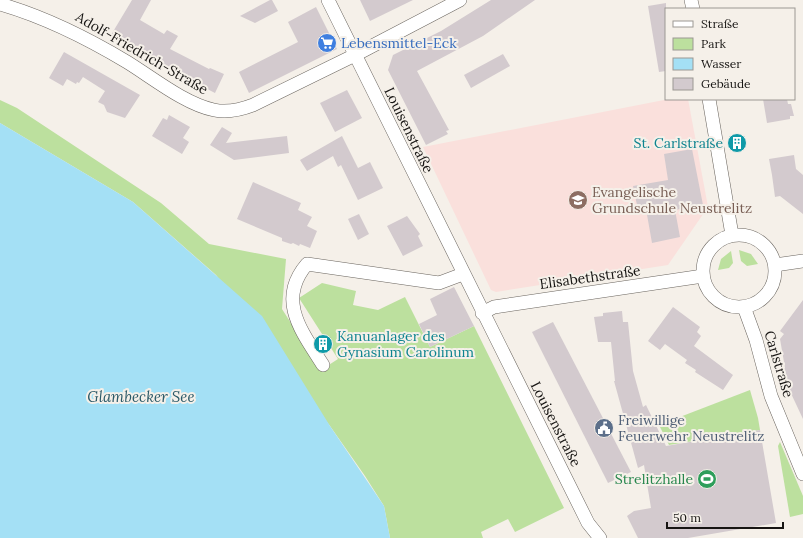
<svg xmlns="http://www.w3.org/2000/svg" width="803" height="538" font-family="Lora,serif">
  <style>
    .education { fill: #fae0dc }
    .green { fill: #bce09e }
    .water { fill: #a4e0f5 }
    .building { fill: #d3cace }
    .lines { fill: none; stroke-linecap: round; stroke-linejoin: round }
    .street-casing { stroke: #6a655f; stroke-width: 14 }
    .street { stroke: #fff; stroke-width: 13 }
    .labels { text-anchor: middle; stroke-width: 4; stroke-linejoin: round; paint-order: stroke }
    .shop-label { font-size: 14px; fill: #366cbe; stroke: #f5f0e9; text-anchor: start }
    .street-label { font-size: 14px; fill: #171513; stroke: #f5f0e9 }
    .culture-label { font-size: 14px; fill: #0d838f; stroke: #f5f0e9; text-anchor: end }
    .education-label { font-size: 14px; fill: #785e54; stroke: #f5f0e9; text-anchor: start }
    .service-label { font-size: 14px; fill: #4e5e75; stroke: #f5f0e9; text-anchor: start }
    .leisure-label { font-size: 14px; fill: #27864d; stroke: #f5f0e9; text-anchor: end }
    .water-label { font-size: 15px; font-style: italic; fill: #2a5968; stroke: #f5f0e9 }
  </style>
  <rect width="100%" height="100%" fill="#f5f0e9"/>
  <path class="education" d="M688,99L708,207L668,265L496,292L491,290L423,147L664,100Z"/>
  <g class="green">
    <path d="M0,100L17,108L161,203L209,244L286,259L282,309L321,370L338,359L299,298L322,283L356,291L353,305L378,310L405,297L430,347L474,326L564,508L515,532L508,519L481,532L483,538H390L384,506L365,476L330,426L216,275L133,202L0,123Z"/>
    <path d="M739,250L751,254L758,264L747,266L741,261Z"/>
    <path d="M731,251L733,263L729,268L718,270L721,259Z"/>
    <path d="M750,390L758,418L760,430L669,445L659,425Z"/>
    <path d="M780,442L803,496V514L790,517L778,446Z"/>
  </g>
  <path class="water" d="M0,123L133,202L262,316L330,426L384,506L390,538H0Z"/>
  <g class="building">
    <path d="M132,0H151L140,20L164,34L167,30L178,36L170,49L209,69L210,68L224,74L215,93L160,65L149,58L151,56L123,39L122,41L111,35Z"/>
    <path d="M270,0H272L278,11L255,23L240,16Z"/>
    <path d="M360,0H413L370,21Z"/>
    <path d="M491,0H535L483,36L417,71L449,130L446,131L448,134L426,145L388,70L393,55L441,31Z"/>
    <path d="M666,3V71L659,72L648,6Z"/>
    <path d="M316,7L337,49L249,93L239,72L298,42L288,22Z"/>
    <path d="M64,52L140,95L125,118L107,112L104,105L98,102L105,91L83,77L79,83L77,82L76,84L67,79L63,86L49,78Z"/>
    <path d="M503,54L510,66L471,88L464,75Z"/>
    <path d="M347,90L362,118L335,132L320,103Z"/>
    <path d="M763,99H787L788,104H791L794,116H790V119L767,123Z"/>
    <path d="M169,115L190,127L183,138L189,142L182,154L152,136L163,118L167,120Z"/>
    <path d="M222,127L232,133L226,143L287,136L289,153L234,160L210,145Z"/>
    <path d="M342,136L358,168L370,162L383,188L358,200L341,165L338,167L333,156L307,171L300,160Z"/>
    <path d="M692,149L703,205L675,210L680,237L652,243L646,209L638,210L633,186L668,180L664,154Z"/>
    <path d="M794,155L796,169L803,175V214L780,196L775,197L772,175L769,159Z"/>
    <path d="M253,182L301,203L298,210L312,217L307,226L317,231L310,248L300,244L299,246L293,243L291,244L282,241V238L237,219Z"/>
    <path d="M359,214L369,234L358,240L348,219Z"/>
    <path d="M407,216L420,234L418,236L423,246L403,256L387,226Z"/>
    <path d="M454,287L474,326L430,347L419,324L437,315L430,299Z"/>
    <path d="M803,300V419L788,387H786L783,368H785L780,339L784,334L780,331Z"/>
    <path d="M673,307L700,327L697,332L701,336L694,346L733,375L723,390L695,372L696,370L685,363L687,360L665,344L660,350L648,341Z"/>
    <path d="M622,311L623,322H628L633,371L643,407L646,405L666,446L760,430L776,523L688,538H638L627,516L634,511L651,508L644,465L638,468L614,381H615L611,342H598L594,317L603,316V313Z"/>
    <path d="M553,322L631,472L608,483L532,332Z"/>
  </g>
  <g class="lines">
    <defs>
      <g id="street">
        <path d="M328,0L588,523L600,538"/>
        <path d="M691,0L693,9"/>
        <path d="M0,4C45,17 87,38 127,62C153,78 185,104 214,110C228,113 240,110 253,105L355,55L460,0"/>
        <path d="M709,99L732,235"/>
        <circle cx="739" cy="271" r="36"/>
        <path d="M775,265L803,261"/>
        <path d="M744,307L756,340L771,396L803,474"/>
        <path d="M482,313L494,307L703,276"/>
        <path d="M323,365C302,332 276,300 307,264L439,283L463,274"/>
      </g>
    </defs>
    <use href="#street" class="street-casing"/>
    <use href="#street" class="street"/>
  </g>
  <defs>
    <symbol id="supermarket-disc" viewBox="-11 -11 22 22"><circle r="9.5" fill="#3f7fe0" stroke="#f5f0e9"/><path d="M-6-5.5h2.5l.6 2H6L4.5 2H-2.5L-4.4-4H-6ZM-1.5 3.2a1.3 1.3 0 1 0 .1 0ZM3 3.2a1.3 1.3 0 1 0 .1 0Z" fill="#fff"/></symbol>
    <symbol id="building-disc" viewBox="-11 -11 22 22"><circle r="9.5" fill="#0f9aa8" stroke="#f5f0e9"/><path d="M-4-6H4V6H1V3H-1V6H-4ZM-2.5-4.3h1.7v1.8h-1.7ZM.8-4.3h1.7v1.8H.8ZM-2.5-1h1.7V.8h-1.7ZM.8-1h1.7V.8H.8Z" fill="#fff"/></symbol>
    <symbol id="school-disc" viewBox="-11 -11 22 22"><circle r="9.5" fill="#8d6e63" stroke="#f5f0e9"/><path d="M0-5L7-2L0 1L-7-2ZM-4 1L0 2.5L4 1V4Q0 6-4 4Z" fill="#fff"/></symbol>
    <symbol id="civic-disc" viewBox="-11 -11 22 22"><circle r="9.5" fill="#5c6f8a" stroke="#f5f0e9"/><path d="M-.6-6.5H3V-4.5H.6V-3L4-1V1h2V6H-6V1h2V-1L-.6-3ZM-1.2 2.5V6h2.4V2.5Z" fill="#fff"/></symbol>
    <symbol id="stadium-disc" viewBox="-11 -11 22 22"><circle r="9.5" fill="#2e9e5b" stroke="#f5f0e9"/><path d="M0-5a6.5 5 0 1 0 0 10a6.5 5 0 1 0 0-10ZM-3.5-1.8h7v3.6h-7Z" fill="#fff"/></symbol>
  </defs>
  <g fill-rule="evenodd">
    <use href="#supermarket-disc" x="316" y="32" width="22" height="22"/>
    <use href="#building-disc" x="726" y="132" width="22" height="22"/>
    <use href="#school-disc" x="567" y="189" width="22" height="22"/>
    <use href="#building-disc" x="312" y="333" width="22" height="22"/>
    <use href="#civic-disc" x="593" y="417" width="22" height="22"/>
    <use href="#stadium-disc" x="696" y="468" width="22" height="22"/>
  </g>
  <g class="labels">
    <g class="shop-label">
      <text x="341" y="48">Lebensmittel-Eck</text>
    </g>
    <g class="street-label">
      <text transform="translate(142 53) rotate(30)" y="5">Adolf-Friedrich-Straße</text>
      <text transform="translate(409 130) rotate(64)" y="5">Louisenstraße</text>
      <text transform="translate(590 277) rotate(-8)" y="5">Elisabethstraße</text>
      <text transform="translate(779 364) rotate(73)" y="5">Carlstraße</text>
      <text transform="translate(556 424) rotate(63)" y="5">Louisenstraße</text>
    </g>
    <g class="culture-label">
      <text x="723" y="148">St. Carlstraße</text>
      <text x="337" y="341" text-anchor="start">Kanuanlager des<tspan x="337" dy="16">Gynasium Carolinum</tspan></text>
    </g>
    <g class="education-label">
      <text x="592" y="197">Evangelische<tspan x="592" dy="16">Grundschule Neustrelitz</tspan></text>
    </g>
    <g class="service-label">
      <text x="618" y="425">Freiwillige<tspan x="618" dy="16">Feuerwehr Neustrelitz</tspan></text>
    </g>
    <g class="leisure-label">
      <text x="693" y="484">Strelitzhalle</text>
    </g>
    <g class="water-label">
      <text x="141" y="402">Glambecker See</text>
    </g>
  </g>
  <rect x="665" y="8" width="130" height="92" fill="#f5f0e9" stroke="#9c9893"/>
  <rect x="673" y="21" width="20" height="6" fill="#ffffff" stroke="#9c9893"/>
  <text x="701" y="28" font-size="12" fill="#171513">Straße</text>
  <rect x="673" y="38" width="20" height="12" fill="#bce09e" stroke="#9c9893"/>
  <text x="701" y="48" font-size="12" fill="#171513">Park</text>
  <rect x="673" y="58" width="20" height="12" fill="#a4e0f5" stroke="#9c9893"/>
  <text x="701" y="68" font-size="12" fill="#171513">Wasser</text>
  <rect x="673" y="78" width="20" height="12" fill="#d3cace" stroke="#9c9893"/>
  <text x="701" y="88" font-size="12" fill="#171513">Gebäude</text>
  <path d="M667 522v6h116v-6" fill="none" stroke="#171513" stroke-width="2"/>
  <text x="673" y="522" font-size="12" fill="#171513" stroke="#f5f0e9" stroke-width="3" paint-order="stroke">50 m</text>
</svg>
